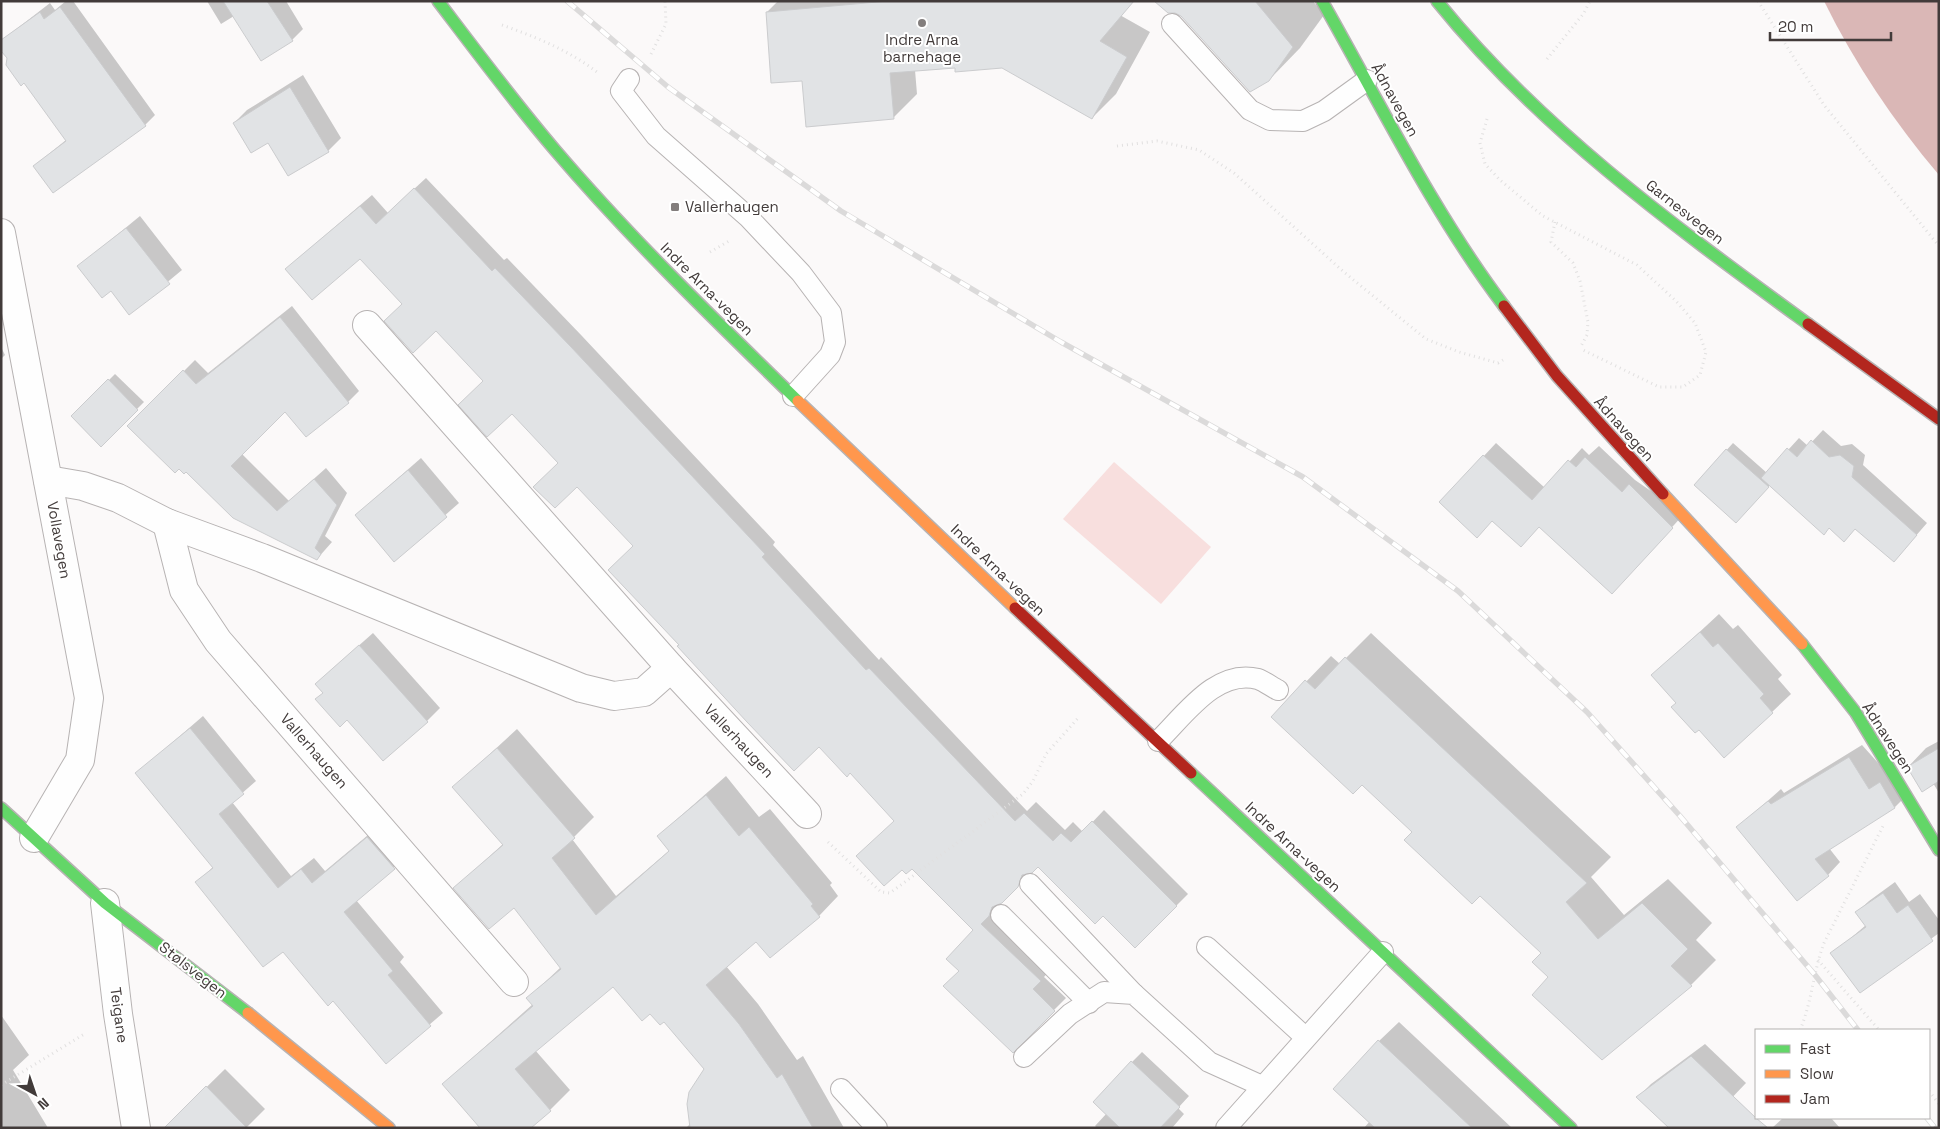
<svg xmlns="http://www.w3.org/2000/svg" width="1940" height="1129" font-family="'Space Grotesk',sans-serif">
  <style>
    .green { fill: #f8dfde }
    .water { fill: #dab7b6 }
    .shadow { fill: #0003 }
    .building { fill: #e1e3e5; stroke: #cbccce }
    .lines { fill: none; stroke-linecap: round; stroke-linejoin: round }
    .lane-casing { stroke: #b7b3b3; stroke-width: 22 }
    .street-casing { stroke: #b7b3b3; stroke-width: 30 }
    .fast-casing { stroke: #b7b3b3; stroke-width: 14 }
    .slow-casing { stroke: #b7b3b3; stroke-width: 14 }
    .jam-casing { stroke: #b7b3b3; stroke-width: 14 }
    .path { stroke: #e1e0e0; stroke-width: 3; stroke-dasharray: 1 4; stroke-linecap: butt }
    .lane { stroke: #fefefe; stroke-width: 20 }
    .street { stroke: #fefefe; stroke-width: 28 }
    .fast { stroke: #63d668; stroke-width: 11 }
    .slow { stroke: #ff974d; stroke-width: 11 }
    .jam { stroke: #b3261e; stroke-width: 11 }
    .rail-casing { stroke: #dbdada; stroke-width: 5.5 }
    .rail { stroke: #fff; stroke-width: 4; stroke-dasharray: 11; stroke-linecap: butt }
    .poi-dot { fill: #837e7d; stroke: #fff; stroke-width: 2 }
    .labels { text-anchor: middle; stroke-width: 4; stroke-linejoin: round; paint-order: stroke }
    .poi-label { font-size: 15px; fill: #423b3a; stroke: #fff }
    .street-label { font-size: 15px; fill: #423b3a; stroke: #fff }
  </style>
  <rect width="100%" height="100%" fill="#fbf9f9"/>
  <path class="green" d="M1114,462L1211,547L1161,604L1063,519Z"/>
  <path class="water" d="M1824,1H1939V175C1894,122 1855,64 1824,1Z"/>
  <g class="shadow">
    <path d="M66,1H73L155,115L145,125L53,191L34,166L66,140L8,58L1,41L50,3L55,10Z"/>
    <path d="M207,1H286L303,29L292,40L234,16L221,24Z"/>
    <path d="M778,1H1095L1150,32L1116,94L1092,118L1002,67L956,66L915,70L917,94L893,118L803,79L767,12Z"/>
    <path d="M1164,1H1313L1324,15L1300,48L1269,80Z"/>
    <path d="M303,75L341,138L328,151L289,175L268,141L234,123L247,110Z"/>
    <path d="M426,178L504,260L507,258L582,336L775,542L773,545L879,660L881,657L1027,811L1036,802L1065,830L1073,822L1083,832L1104,810L1188,894L1135,947L1103,915L1038,866L1030,872L992,912L1051,969L1044,977L1066,998L1013,1051L960,971L975,930L896,820L850,772L819,745L681,645L634,546L485,381L436,330L403,303L360,258L286,269L372,195L388,213Z"/>
    <path d="M140,216L182,270L130,313L111,289L79,266Z"/>
    <path d="M292,306L359,391L348,402L286,410L242,454L289,501L326,468L347,493L325,536L332,542L317,559L186,470L129,426L195,360L208,373Z"/>
    <path d="M1,347L5,355L1,359Z"/>
    <path d="M115,374L144,402L101,445L73,416Z"/>
    <path d="M1823,430L1841,446L1852,444L1865,455L1863,465L1927,523L1894,561L1856,528L1830,527L1770,485L1743,515L1695,485L1733,443L1767,473L1799,438L1808,446Z"/>
    <path d="M1496,443L1545,488L1582,448L1589,455L1599,446L1635,480L1684,514L1624,580L1540,526L1521,546L1493,520L1441,502Z"/>
    <path d="M421,458L459,503L394,560L356,515Z"/>
    <path d="M1719,614L1733,629L1738,625L1782,675L1778,679L1791,694L1772,712L1677,703L1653,675Z"/>
    <path d="M373,633L440,708L427,721L347,719L324,692L329,672Z"/>
    <path d="M1371,633L1611,857L1591,877L1624,915L1668,879L1712,923L1696,940L1716,960L1691,985L1602,1058L1550,977L1542,953L1362,784L1272,717L1331,656L1340,664Z"/>
    <path d="M203,716L256,781L232,802L291,876L314,858L325,871L380,825L406,856L356,900L404,957L400,962L443,1013L386,1062L333,1000L283,950L197,882L213,867L137,773Z"/>
    <path d="M517,729L594,817L572,839L616,896L670,850L658,836L726,776L759,817L770,809L832,883L830,885L838,896L819,916L756,940L726,966L758,1004L797,1060L803,1056L844,1128H686L691,1123L705,1069L664,1020L613,985L535,1050L570,1090L550,1110L443,1084L533,1004L528,998L561,967L514,906L455,888L503,844L454,787Z"/>
    <path d="M1939,741V793L1933,783L1908,767L1926,748Z"/>
    <path d="M1862,745L1907,795L1895,807L1829,848L1840,862L1828,875L1738,827L1781,789L1784,793Z"/>
    <path d="M1895,882L1909,902L1920,894L1939,920V933L1860,991L1838,949L1866,925L1857,912L1869,901Z"/>
    <path d="M1,1015L29,1055L13,1070L48,1128H1Z"/>
    <path d="M1399,1022L1512,1128H1364L1370,1121L1379,1041Z"/>
    <path d="M1705,1044L1746,1083L1703,1128L1638,1097L1651,1084Z"/>
    <path d="M1142,1052L1189,1096L1178,1108L1184,1114L1172,1128H1097L1095,1126L1107,1113L1132,1062Z"/>
    <path d="M225,1069L265,1109L246,1128L171,1122Z"/>
    <path d="M1783,1118H1831L1840,1128H1772Z"/>
  </g>
  <g class="building">
    <path d="M223,1H267L293,41L261,61Z"/>
    <path d="M888,1H1134L1100,41L1127,57L1092,119L1002,68L955,72V68L890,73L894,119L806,127L802,81L771,83L766,12Z"/>
    <path d="M1154,1H1255L1293,47L1269,81L1250,92L1181,16L1175,13H1168Z"/>
    <path d="M60,7L146,126L53,193L33,166L66,141L24,83L21,86L6,65L7,58L1,51V40L40,12L44,19Z"/>
    <path d="M290,87L329,152L288,176L268,143L251,153L233,123Z"/>
    <path d="M414,188L492,271L495,268L571,347L765,554L762,557L866,670L869,668L1015,821L1024,813L1053,841L1061,833L1071,842L1092,821L1177,906L1135,948L1103,916L1095,924L1038,867L1032,873L1022,875L1018,887L1002,903L992,907L989,916L981,924L1041,981L1033,989L1055,1011L1013,1053L943,986L959,971L946,959L973,930L912,869L906,874L902,870L884,886L856,856L894,821L850,773L847,777L819,747L794,771L747,722L677,646L679,645L608,570L633,546L577,487L555,508L533,487L558,463L512,414L487,437L458,405L483,381L436,331L413,353L384,321L402,304L360,259L312,300L285,269L360,206L376,224Z"/>
    <path d="M126,228L170,284L129,315L111,291L102,298L77,266Z"/>
    <path d="M280,317L349,403L306,437L285,412L231,466L277,511L314,479L337,505L315,548L321,554L317,560L233,518L186,472L184,474L179,469L175,473L127,426L183,370L196,384Z"/>
    <path d="M108,379L138,410L101,447L71,416Z"/>
    <path d="M1811,440L1829,457L1840,455L1854,466L1852,477L1917,535L1894,562L1855,529L1844,542L1829,528L1824,535L1761,478L1787,448L1797,457Z"/>
    <path d="M1726,449L1769,487L1736,523L1694,485Z"/>
    <path d="M1483,455L1532,500L1568,460L1576,467L1585,457L1622,492L1629,484L1673,528L1612,594L1539,527L1521,547L1492,521L1477,538L1439,502Z"/>
    <path d="M408,470L447,517L394,562L355,515Z"/>
    <path d="M1700,632L1713,647L1718,643L1764,694L1760,698L1773,713L1724,758L1699,730L1695,733L1671,707L1676,703L1651,675Z"/>
    <path d="M359,645L428,722L383,761L347,720L340,727L315,699L323,693L315,684Z"/>
    <path d="M1345,657L1587,883L1566,902L1598,939L1642,903L1688,949L1671,966L1692,986L1602,1060L1532,995L1548,977L1532,962L1541,953L1480,896L1472,904L1404,840L1412,832L1362,785L1353,794L1271,717L1305,680L1315,689Z"/>
    <path d="M190,728L244,794L219,814L278,888L301,869L312,883L367,837L395,869L344,912L393,971L388,975L431,1026L386,1064L333,1001L328,1006L283,952L263,967L195,882L213,868L135,773Z"/>
    <path d="M497,748L575,838L552,858L596,915L669,851L657,836L706,795L739,836L749,827L813,904L811,906L820,917L770,958L756,942L706,985L739,1024L777,1078L782,1074L813,1128H690L687,1104L689,1092L704,1069L664,1022L660,1025L650,1014L642,1021L613,987L515,1069L551,1111L531,1128H480L442,1084L533,1006L526,998L561,969L514,908L489,929L453,888L503,845L452,787Z"/>
    <path d="M1939,748V781L1922,792L1907,767Z"/>
    <path d="M1849,757L1869,789L1880,782L1895,808L1815,859L1829,876L1797,901L1736,827L1768,801L1771,804Z"/>
    <path d="M1883,893L1897,913L1908,905L1933,941L1860,993L1830,953L1866,927L1855,912Z"/>
    <path d="M1378,1040L1472,1128H1375L1333,1089Z"/>
    <path d="M1691,1056L1756,1118L1768,1128H1669L1636,1097Z"/>
    <path d="M1131,1061L1180,1107L1160,1128H1120L1093,1102Z"/>
    <path d="M206,1086L247,1128H164Z"/>
  </g>
  <g class="lines">
    <defs>
      <g id="lane">
        <path d="M1172,24L1250,110L1270,120L1303,121L1324,111L1367,80"/>
        <path d="M629,79L621,91L656,136L748,217L801,273L831,313L835,342L830,355L793,396"/>
        <path d="M1158,741C1184,716 1216,668 1258,679C1264,681 1272,687 1278,690"/>
        <path d="M1030,884L1134,994"/>
        <path d="M1001,915L1089,1003"/>
        <path d="M1207,947L1305,1037"/>
        <path d="M1024,1057L1070,1014L1104,992L1134,994L1209,1062L1262,1086"/>
        <path d="M841,1089L877,1128"/>
        <path d="M1226,1128L1383,952"/>
      </g>
      <g id="street">
        <path d="M1,233L89,698L80,760L34,838"/>
        <path d="M367,325L671,668L807,814"/>
        <path d="M48,480L83,486L118,498L167,523L262,558L581,688L614,696L644,692L671,668"/>
        <path d="M167,523L184,590L218,641L514,982"/>
        <path d="M105,903L118,1014L136,1128"/>
      </g>
      <g id="fast">
        <path d="M438,1C476,51 514,102 555,150C631,239 715,320 798,401"/>
        <path d="M1322,1C1380,103 1433,212 1504,306"/>
        <path d="M1437,1C1540,129 1677,228 1808,324"/>
        <path d="M1802,644L1856,713L1939,850"/>
        <path d="M1191,773L1571,1128"/>
        <path d="M1,808L105,903L248,1013"/>
      </g>
      <g id="slow">
        <path d="M798,401L1015,608"/>
        <path d="M1663,494L1802,644"/>
        <path d="M248,1013L389,1128"/>
      </g>
      <g id="jam">
        <path d="M1504,306L1557,376L1663,494"/>
        <path d="M1808,324L1939,419"/>
        <path d="M1015,608L1191,773"/>
      </g>
    </defs>
    <use href="#lane" class="lane-casing"/>
    <use href="#street" class="street-casing"/>
    <use href="#fast" class="fast-casing"/>
    <use href="#slow" class="slow-casing"/>
    <use href="#jam" class="jam-casing"/>
    <g class="path">
      <path d="M1758,1L1824,105L1939,246"/>
      <path d="M502,25C536,37 568,50 597,72"/>
      <path d="M651,54L666,24L665,1"/>
      <path d="M1547,59L1584,13L1590,1"/>
      <path d="M1487,119L1480,143L1485,164L1500,180L1543,216L1637,265L1676,301L1695,323L1706,352L1700,375L1683,387H1659L1583,350"/>
      <path d="M1117,146L1157,141L1199,150L1234,173L1345,273L1426,339L1459,352L1498,363L1503,360"/>
      <path d="M1555,222L1551,242L1573,263L1580,281L1588,322L1587,335L1580,348"/>
      <path d="M710,252L729,241"/>
      <path d="M828,842L881,892L890,893L1023,794L1033,781L1046,754L1079,717"/>
      <path d="M1818,960L1879,1030"/>
      <path d="M1800,1030C1812,1002 1813,972 1824,943L1883,826"/>
      <path d="M1,1085L86,1033"/>
      <path d="M1929,1091L1939,1104"/>
      <path d="M1758,1128L1763,1118"/>
    </g>
    <use href="#lane" class="lane"/>
    <use href="#street" class="street"/>
    <use href="#fast" class="fast"/>
    <use href="#slow" class="slow"/>
    <use href="#jam" class="jam"/>
    <defs>
      <g id="rail">
        <path d="M567,1L668,87L841,211L1061,342L1303,477L1458,591L1587,712L1680,816L1815,975L1858,1030"/>
        <path d="M1927,1118L1935,1128"/>
      </g>
    </defs>
    <use href="#rail" class="rail-casing"/>
    <use href="#rail" class="rail"/>
  </g>
  <g class="poi-dot">
    <circle cx="922" cy="23" r="5"/>
    <rect x="670" y="202" width="10" height="10" rx="2.5"/>
  </g>
  <g class="labels">
    <g class="poi-label">
      <text x="922" y="45">Indre Arna<tspan x="922" dy="17">barnehage</tspan></text>
      <text x="685" y="212" text-anchor="start">Vallerhaugen</text>
    </g>
    <g class="street-label">
      <text transform="translate(1395 100) rotate(61)" y="5">Ådnavegen</text>
      <text transform="translate(1685 212) rotate(38)" y="5">Garnesvegen</text>
      <text transform="translate(707 289) rotate(45)" y="5">Indre Arna-vegen</text>
      <text transform="translate(1624 429) rotate(48)" y="5">Ådnavegen</text>
      <text transform="translate(59 540) rotate(80)" y="5">Vollavegen</text>
      <text transform="translate(998 570) rotate(44)" y="5">Indre Arna-vegen</text>
      <text transform="translate(1888 738) rotate(57)" y="5">Ådnavegen</text>
      <text transform="translate(739 741) rotate(47)" y="5">Vallerhaugen</text>
      <text transform="translate(314 751) rotate(49)" y="5">Vallerhaugen</text>
      <text transform="translate(1293 847) rotate(43)" y="5">Indre Arna-vegen</text>
      <text transform="translate(193 970) rotate(38)" y="5">Stølsvegen</text>
      <text transform="translate(119 1015) rotate(82)" y="5">Teigane</text>
    </g>
  </g>
  <rect width="1940" height="1129" fill="none" stroke="#423b3a" stroke-width="5"/>
  <rect x="1755" y="1029" width="175" height="90" fill="#ffffff" stroke="#b3b1b0"/>
  <rect x="1765" y="1045" width="25" height="8" fill="#63d668" stroke="#b3b1b0"/>
  <text x="1800" y="1054" font-size="15" fill="#423b3a">Fast</text>
  <rect x="1765" y="1070" width="25" height="8" fill="#ff974d" stroke="#b3b1b0"/>
  <text x="1800" y="1079" font-size="15" fill="#423b3a">Slow</text>
  <rect x="1765" y="1095" width="25" height="8" fill="#b3261e" stroke="#b3b1b0"/>
  <text x="1800" y="1104" font-size="15" fill="#423b3a">Jam</text>
  <g transform="translate(35 1094) rotate(140)" stroke="#ffffff" stroke-width="4" paint-order="stroke">
  <path d="M0-4L9 19L0 12L-9 19Z" fill="#423b3a"/>
  <text y="-8" font-size="14" font-weight="bold" text-anchor="middle" fill="#423b3a">N</text>
  </g>
  <path d="M1770 32v8h121v-8" fill="none" stroke="#423b3a" stroke-width="2.5"/>
  <text x="1778" y="32" font-size="15" fill="#423b3a" stroke="#ffffff" stroke-width="4" paint-order="stroke">20 m</text>
</svg>
